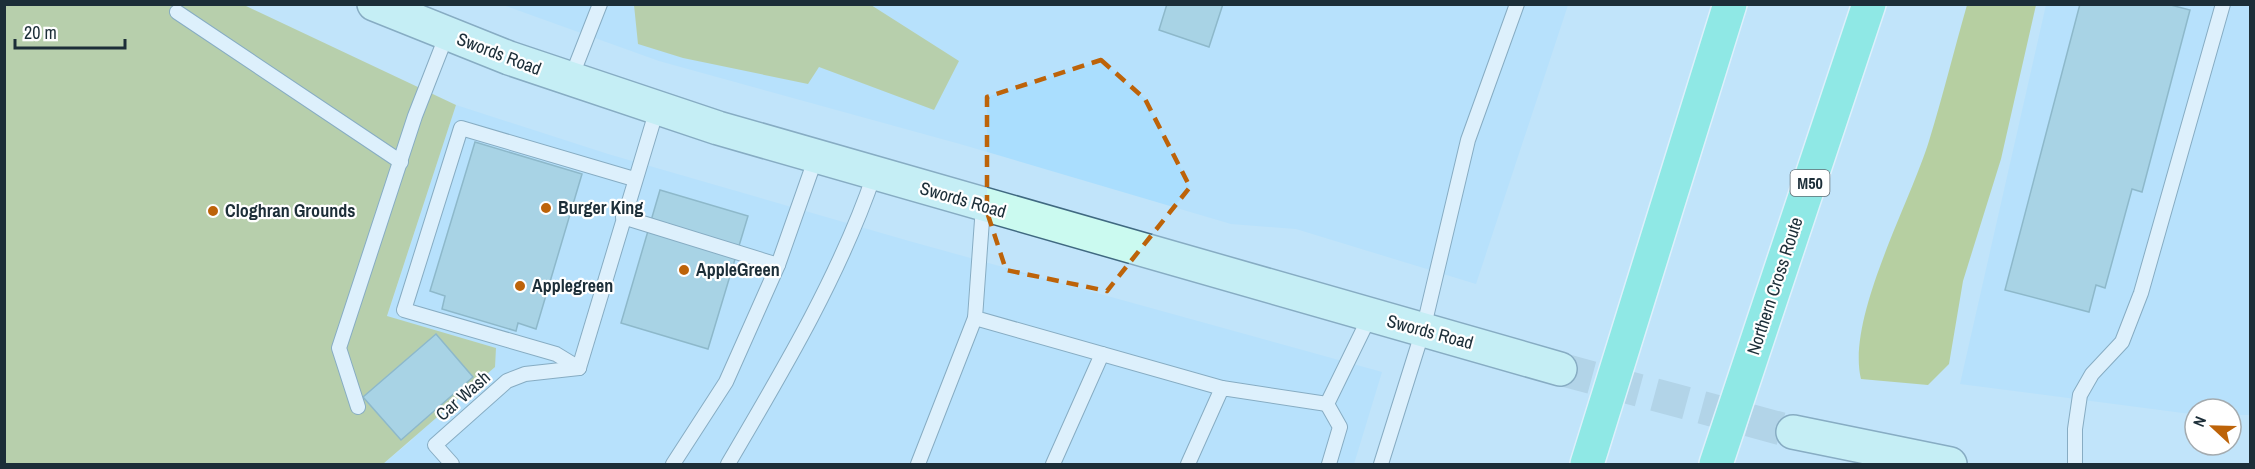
<svg xmlns="http://www.w3.org/2000/svg" width="2255" height="469" font-family="'Archivo Narrow',sans-serif">
  <style>
    .built { fill: #aadefe }
    .green { fill: #abb74f }
    .forest { fill: #a9b736 }
    .building { fill: #89bfcd; stroke: #4f8491; stroke-width: 1.5 }
    .lines { fill: none; stroke-linecap: round; stroke-linejoin: round }
    .secondary-tunnel { stroke: #a0c0d3; stroke-width: 33; stroke-dasharray: 33 16; stroke-linecap: butt }
    .service-casing { stroke: #406981; stroke-width: 16 }
    .secondary-casing { stroke: #406981; stroke-width: 36 }
    .motorway-casing { stroke: #fff; stroke-width: 36 }
    .service { stroke: #fff; stroke-width: 14 }
    .secondary { stroke: #cbfaf0; stroke-width: 33 }
    .motorway { stroke: #52eecc; stroke-width: 33 }
    .marked { fill: none; stroke: #bd6309; stroke-width: 4.5; stroke-dasharray: 12 8; stroke-linejoin: round }
    .poi-dot { fill: #bd6309; stroke: #fff; stroke-width: 2 }
    .labels { text-anchor: middle; stroke-width: 4.5; stroke-linejoin: round; paint-order: stroke }
    .shield { fill: #fff; stroke: #606d74; stroke-width: 1.5 }
    .shield-label { font-size: 16px; font-weight: bold; fill: #1c2e38 }
    .street-label { font-size: 18px; fill: #1c2e38; stroke: #fff }
    .poi-label { font-size: 18px; font-weight: bold; fill: #1c2e38; stroke: #fff; text-anchor: start }
  </style>
  <rect width="100%" height="100%" fill="#c1e4fa"/>
  <g class="built">
    <path d="M503,5H1568L1476,284L1296,229L1231,224L960,144L659,61Z"/>
    <path d="M2046,5H2250V415H2231V409H2195V414L2183,413L1960,384Z"/>
    <path d="M456,105L608,154L909,241L1382,372L1354,464H383L411,441L496,348L387,317Z"/>
  </g>
  <g class="green">
    <path d="M4,5H244L456,105L387,316L496,348L495,367L383,464H5Z"/>
    <path d="M634,5H871L959,61L934,110L819,67L808,84L683,58L638,44Z"/>
  </g>
  <path class="forest" d="M1967,5H2036L2001,159L1963,281L1949,364L1928,385L1861,379C1846,318 1910,203 1929,141C1943,96 1954,50 1967,5Z"/>
  <g class="building">
    <path d="M1167,4H1223L1209,47L1159,30Z"/>
    <path d="M2080,4H2167L2190,10L2142,192L2132,189L2105,288L2096,285L2089,312L2005,290Z"/>
    <path d="M475,142L582,174L536,329L518,323L516,331L442,309L445,296L430,291Z"/>
    <path d="M660,190L748,216L708,349L621,323Z"/>
    <path d="M436,334L473,377L401,440L363,397Z"/>
  </g>
  <g class="lines">
    <path class="secondary-tunnel" d="M1560,369L1793,432"/>
    <defs>
      <g id="service">
        <path d="M177,12L401,162"/>
        <path d="M571,78L600,4"/>
        <path d="M983,206L975,318L1222,388"/>
        <path d="M623,217L778,265"/>
        <path d="M579,368L556,354L404,310L461,128L634,179"/>
        <path d="M579,368L657,109"/>
        <path d="M1327,404L1340,427L1329,464"/>
        <path d="M358,407L339,348L415,116L447,34"/>
        <path d="M452,464L435,445L507,381L525,374L579,368"/>
        <path d="M673,464L726,382L778,265L816,157"/>
        <path d="M728,464C782,372 839,277 874,175"/>
        <path d="M918,464L975,318"/>
        <path d="M1053,464L1102,354"/>
        <path d="M1188,464L1222,388L1327,404L1370,316"/>
        <path d="M1381,464L1423,330L1468,140L1517,4"/>
        <path d="M2075,464V429L2080,395L2092,374L2122,342L2141,293L2223,4"/>
      </g>
      <g id="secondary">
        <path d="M374,4L509,58L718,128L1560,369"/>
        <path d="M1793,432L1950,464"/>
      </g>
      <g id="motorway">
        <path d="M1587,464L1730,4"/>
        <path d="M1716,464L1869,4"/>
      </g>
    </defs>
    <use href="#service" class="service-casing"/>
    <use href="#secondary" class="secondary-casing"/>
    <use href="#motorway" class="motorway-casing"/>
    <use href="#service" class="service"/>
    <use href="#secondary" class="secondary"/>
    <use href="#motorway" class="motorway"/>
  </g>
  <path d="M0 0H2255V469H0ZM1101,60L1145,99L1190,187L1107,291L1006,270L987,212V97Z" fill="#c1e4fa" fill-opacity=".55" fill-rule="evenodd"/>
  <path class="marked" d="M1101,60L1145,99L1190,187L1107,291L1006,270L987,212V97Z"/>
  <g class="poi-dot">
    <circle cx="546" cy="208" r="6"/>
    <circle cx="213" cy="211" r="6"/>
    <circle cx="684" cy="270" r="6"/>
    <circle cx="520" cy="286" r="6"/>
  </g>
  <g class="labels">
    <rect class="shield" x="1790.5" y="170" width="39" height="26" rx="4.5"/>
    <g class="shield-label">
      <text x="1810" y="189">M50</text>
    </g>
    <g class="street-label">
      <text transform="translate(499 54) rotate(21)" y="6">Swords Road</text>
      <text transform="translate(963 200) rotate(16)" y="6">Swords Road</text>
      <text transform="translate(1775 286) rotate(-72)" y="6">Northern Cross Route</text>
      <text transform="translate(1430 332) rotate(15)" y="6">Swords Road</text>
      <text transform="translate(463 396) rotate(-41)" y="6">Car Wash</text>
    </g>
    <g class="poi-label">
      <text x="558" y="214">Burger King</text>
      <text x="225" y="217">Cloghran Grounds</text>
      <text x="696" y="276">AppleGreen</text>
      <text x="532" y="292">Applegreen</text>
    </g>
  </g>
  <rect width="2255" height="469" fill="none" stroke="#1c2e38" stroke-width="12"/>
  <g transform="translate(2213 427) rotate(292)"><circle r="28" fill="#ffffff" stroke="#a4abaf" stroke-width="1.5"/>
  <path d="M0-4.5L10 22L0 15L-10 22Z" fill="#bd6309"/>
  <text y="-9" font-size="16" font-weight="bold" text-anchor="middle" fill="#1c2e38">N</text>
  </g>
  <path d="M15 39v9h110v-9" fill="none" stroke="#1c2e38" stroke-width="3"/>
  <text x="24" y="39" font-size="18" fill="#1c2e38" stroke="#ffffff" stroke-width="4.5" paint-order="stroke">20 m</text>
</svg>
